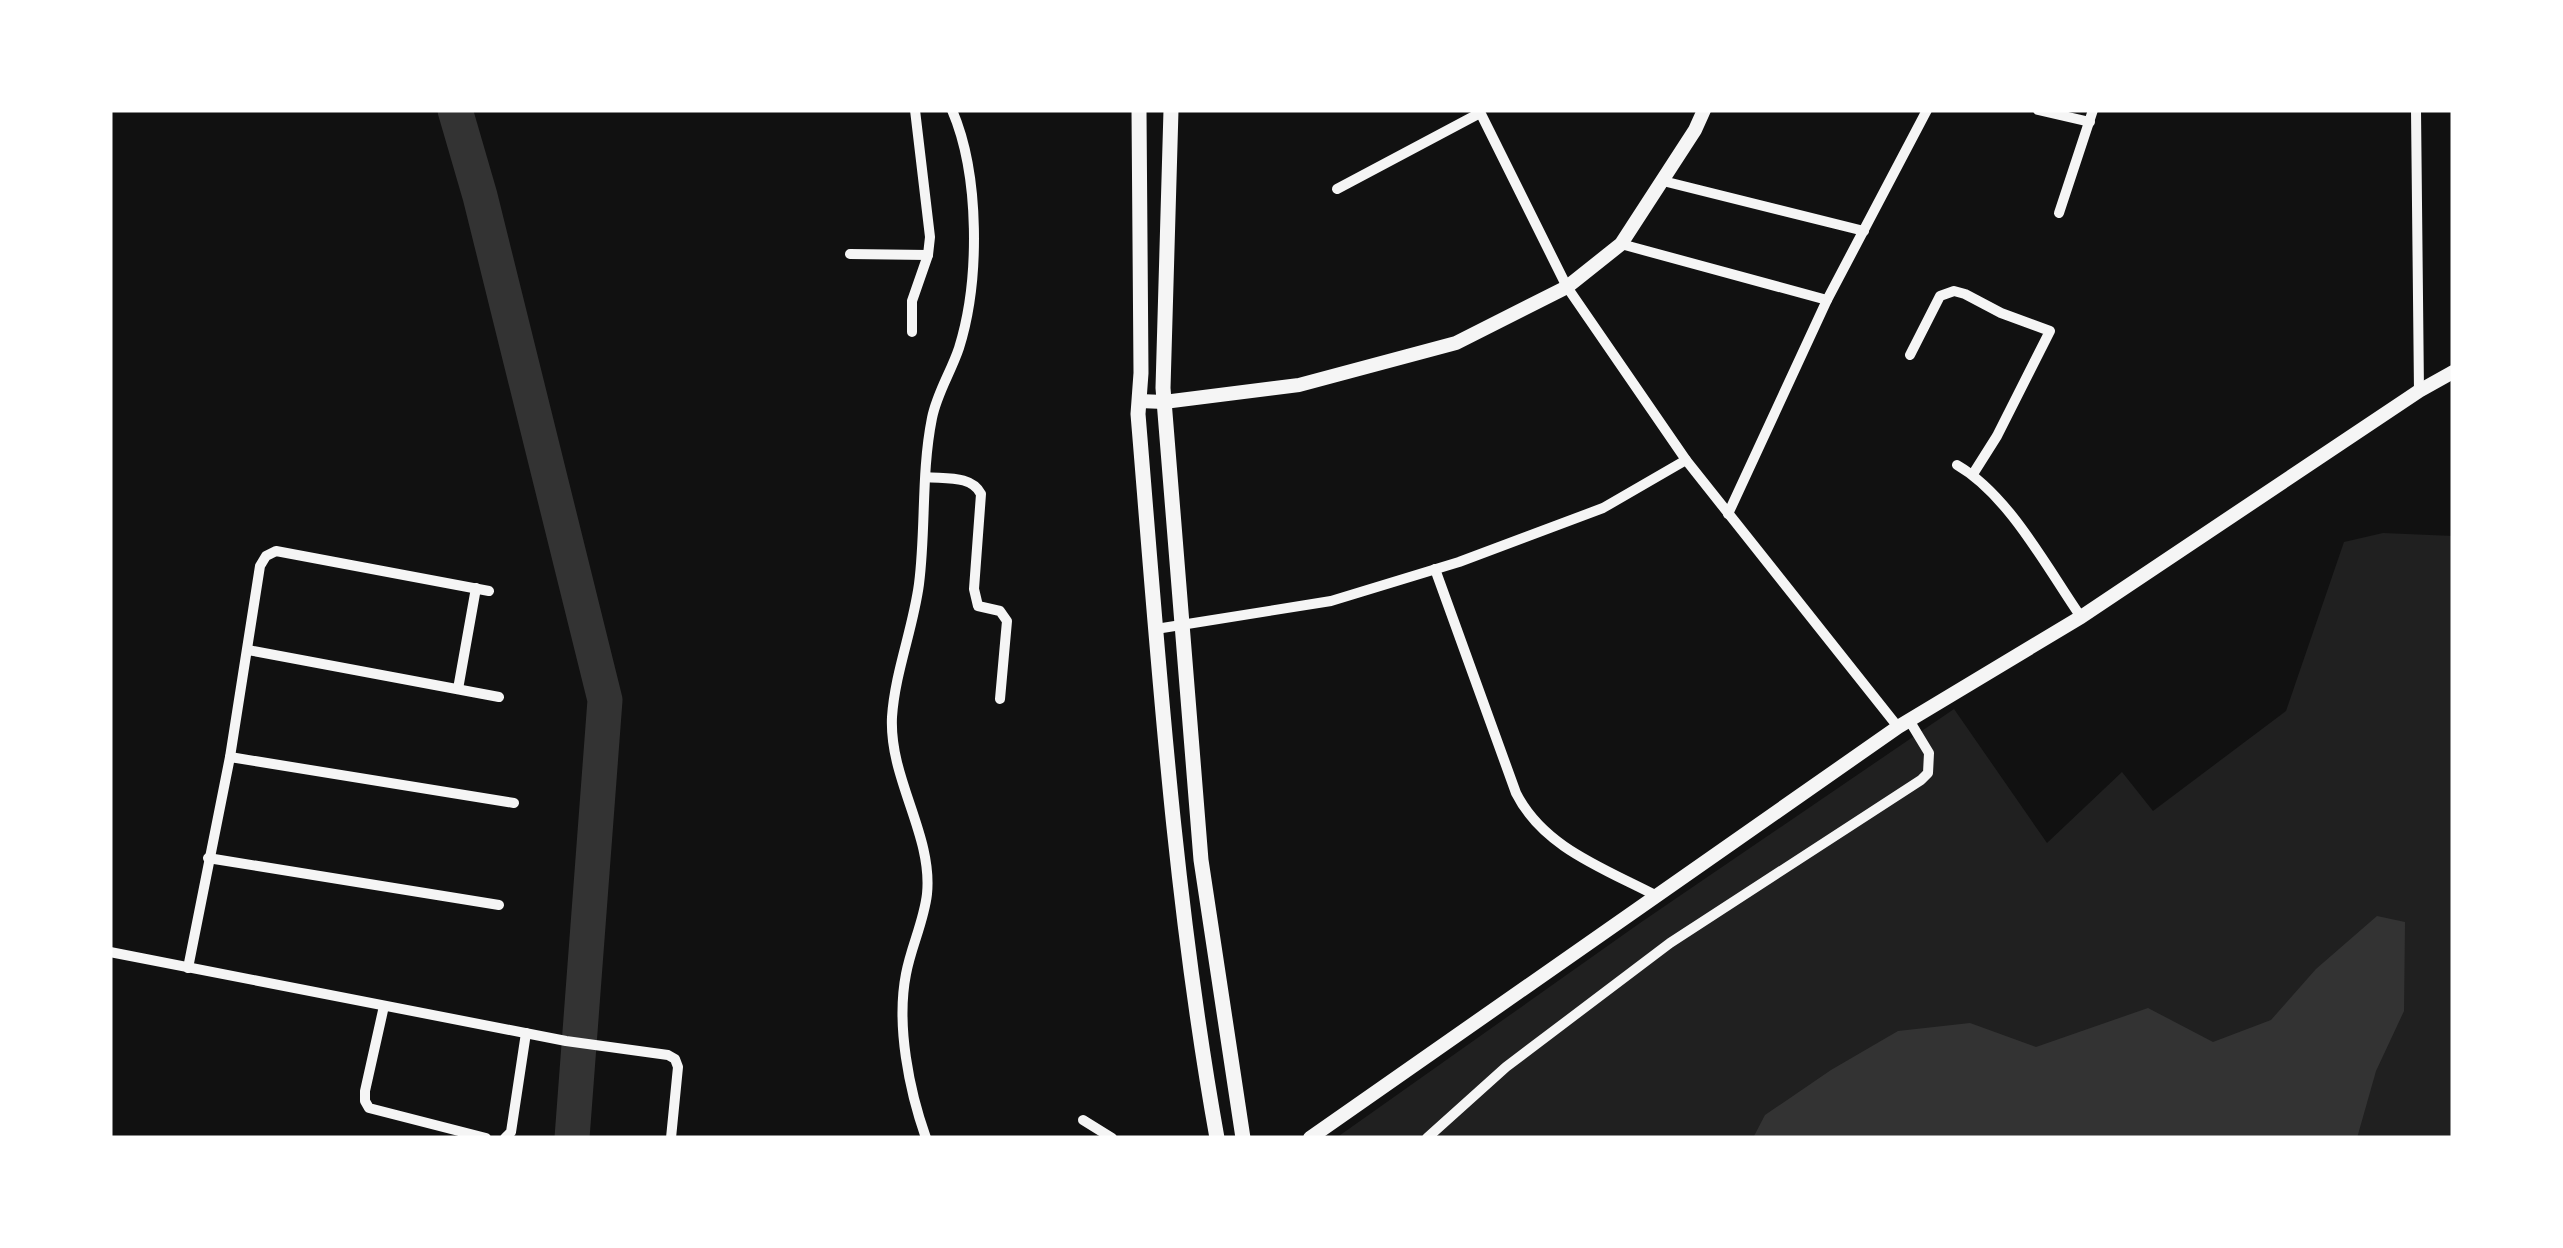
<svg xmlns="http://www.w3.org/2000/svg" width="2563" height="1248" font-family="'Noto Serif',serif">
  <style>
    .green { fill: #202020 }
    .water { fill: #333 }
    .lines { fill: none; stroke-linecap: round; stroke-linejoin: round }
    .river { stroke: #333; stroke-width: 35 }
    .minor { stroke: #f5f5f5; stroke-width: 10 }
    .tertiary { stroke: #f5f5f5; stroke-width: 14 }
    .secondary { stroke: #f5f5f5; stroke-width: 15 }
  </style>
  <rect width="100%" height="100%" fill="#111"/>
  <path class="green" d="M2383,533L2453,536V1138H1336L1640,923L1954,709L2047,843L2122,772L2153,811L2286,711L2344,542Z"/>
  <path class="water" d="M2377,916L2405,922L2404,1011L2376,1071L2357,1138H1753L1765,1115L1831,1070L1898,1031L1970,1023L2036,1047L2148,1008L2213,1042L2271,1020L2316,969Z"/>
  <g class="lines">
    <path class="river" d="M455,110L480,196L605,700L572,1138"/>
    <g class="minor">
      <path d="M1479,110L1567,287L1686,460L1898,727"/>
      <path d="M2038,110L2090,122"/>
      <path d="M2416,110L2419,391"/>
      <path d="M1663,181L1864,231"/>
      <path d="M1337,189L1480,113"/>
      <path d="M2059,213L2093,110"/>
      <path d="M1621,244L1827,300"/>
      <path d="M850,254L928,255"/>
      <path d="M912,332V301L928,255L930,237L915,110"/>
      <path d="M1910,355L1940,296L1954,291L1965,294L2001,313L2050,331L1997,436L1973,474"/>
      <path d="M1957,465C2009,495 2047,568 2081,617"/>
      <path d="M926,477C945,479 972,475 981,494L974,589L978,606L1000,611L1007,621L1000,699"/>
      <path d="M1728,514L1827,300L1927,110"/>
      <path d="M1435,569L1516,793C1543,847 1603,868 1655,895"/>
      <path d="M1156,629L1331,601L1459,562L1603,508L1686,460"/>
      <path d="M248,650L499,697"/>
      <path d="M458,689L476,588"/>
      <path d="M230,757L514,803"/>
      <path d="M208,858L499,905"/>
      <path d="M110,952L566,1041L668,1055L675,1059L678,1067L671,1138"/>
      <path d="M188,968L230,757L260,566L266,556L276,551L489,591"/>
      <path d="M384,1006L365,1091V1101L369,1108L486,1138"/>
      <path d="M1083,1120L1112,1138"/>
      <path d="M505,1138L511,1132L526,1033"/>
      <path d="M926,1138C909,1090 896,1025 906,974C911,947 924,921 927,894C933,835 889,779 892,717C895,672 913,629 919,584C926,529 921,473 932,418C937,393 951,372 959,348C980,281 980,175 952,110"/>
      <path d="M1427,1138L1506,1067L1670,943L1921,780L1928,773L1929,753L1909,720"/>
    </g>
    <g class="tertiary">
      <path d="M1139,401L1164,402L1299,385L1456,343L1567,287L1621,244L1695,130L1704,110"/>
      <path d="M1310,1138L1898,727L2081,617L2419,391L2453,372"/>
    </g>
    <g class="secondary">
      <path d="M1139,110L1141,373L1138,414C1158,655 1174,899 1217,1138"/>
      <path d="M1171,110L1163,388L1201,860L1243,1138"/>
    </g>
  </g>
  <rect width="2563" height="1248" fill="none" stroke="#ffffff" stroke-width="225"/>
</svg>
